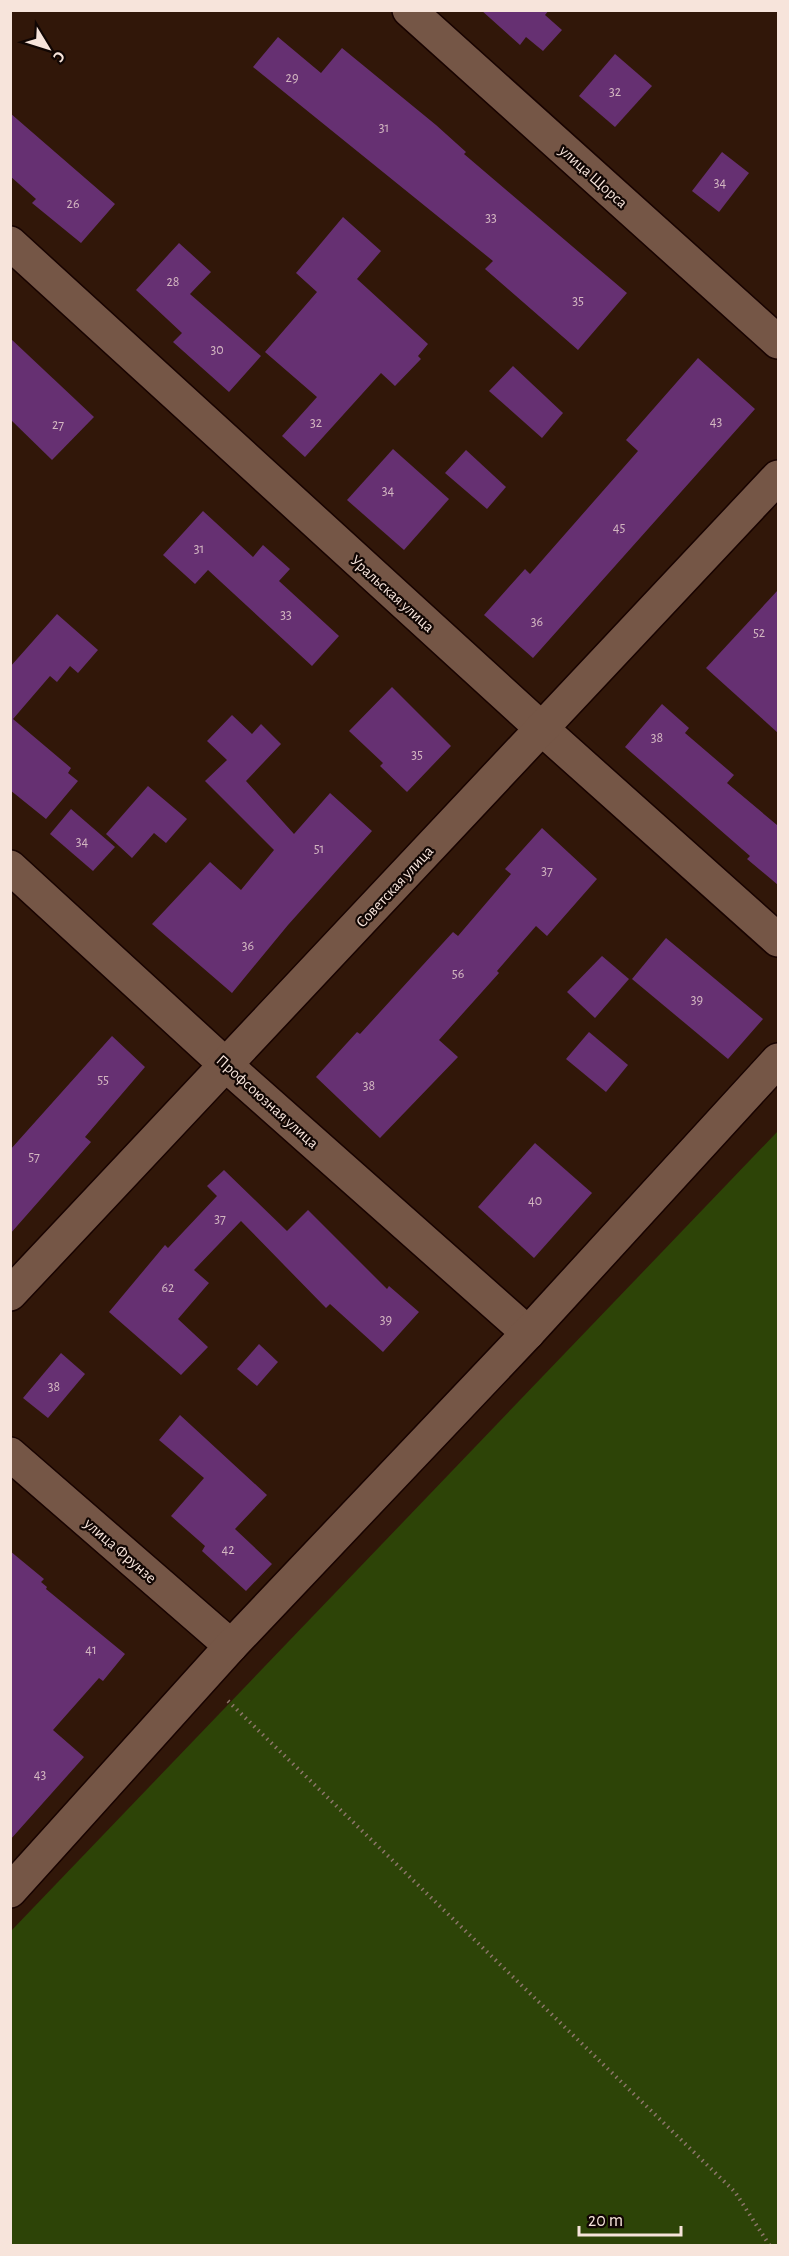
<svg xmlns="http://www.w3.org/2000/svg" width="789" height="2256" font-family="'Alegreya Sans',sans-serif">
  <style>
    .green { fill: #2d4407 }
    .building { fill: #663072 }
    .lines { fill: none; stroke-linecap: round; stroke-linejoin: round }
    .street-casing { stroke: #180300; stroke-width: 36 }
    .path { stroke: #8d766a; stroke-width: 4; stroke-dasharray: 1.5 4.5; stroke-linecap: butt }
    .street { stroke: #755646; stroke-width: 33 }
    .labels { text-anchor: middle; stroke-width: 4.5; stroke-linejoin: round; paint-order: stroke }
    .number-label { font-size: 14px; fill: #d3b7c1 }
    .street-label { font-size: 16px; fill: #f7e4db; stroke: #110603 }
  </style>
  <rect width="100%" height="100%" fill="#311709"/>
  <path class="green" d="M778,1131V2245H11V1931Z"/>
  <g class="building">
    <path d="M481,10H549L545,15L562,30L543,51L526,37L520,45Z"/>
    <path d="M278,37L321,73L342,48L436,125L466,152L464,154L627,293L578,350L485,269L493,261L253,67Z"/>
    <path d="M615,54L652,86L615,127L579,96Z"/>
    <path d="M10,113L115,204L81,243L32,203L36,199L10,176Z"/>
    <path d="M722,152L749,173L719,212L692,191Z"/>
    <path d="M343,217L381,251L357,279L428,344L418,356L421,359L395,386L381,373L305,457L282,436L317,397L265,352L317,292L296,273Z"/>
    <path d="M179,243L211,272L190,294L261,356L229,392L173,342L182,333L136,290Z"/>
    <path d="M10,338L94,417L52,460L10,419Z"/>
    <path d="M698,358L755,409L533,658L484,615L525,569L530,574L638,451L626,440Z"/>
    <path d="M513,366L563,413L542,438L489,391Z"/>
    <path d="M393,449L449,499L404,550L347,500Z"/>
    <path d="M466,450L506,487L487,509L445,473Z"/>
    <path d="M203,511L253,557L263,545L290,569L279,581L339,636L312,666L208,570L195,584L163,555Z"/>
    <path d="M778,590V733L706,668Z"/>
    <path d="M57,614L98,650L78,673L70,666L57,682L50,676L13,719L71,768L68,773L78,781L46,819L10,790V667Z"/>
    <path d="M392,687L451,746L407,792L380,766L383,763L349,731Z"/>
    <path d="M662,704L689,728L685,733L734,775L727,783L777,825L778,823V885L747,859L750,856L625,747Z"/>
    <path d="M232,715L252,734L261,724L281,744L246,781L294,834L330,793L372,831L288,925L232,993L152,924L210,862L241,890L274,850L205,781L227,760L207,741Z"/>
    <path d="M148,786L187,819L166,843L154,833L132,858L106,834Z"/>
    <path d="M71,809L115,847L93,871L50,834Z"/>
    <path d="M542,828L597,879L547,936L536,926L497,971L499,973L439,1040L458,1057L380,1138L316,1077L357,1032L360,1034L453,932L458,936L511,874L505,869Z"/>
    <path d="M666,938L763,1019L728,1059L632,979Z"/>
    <path d="M602,956L629,979L595,1018L567,992Z"/>
    <path d="M589,1032L628,1065L606,1092L566,1059Z"/>
    <path d="M112,1036L145,1067L85,1137L91,1142L10,1234V1150Z"/>
    <path d="M535,1143L592,1193L534,1258L478,1207Z"/>
    <path d="M224,1170L287,1231L308,1210L387,1289L389,1286L419,1312L383,1352L330,1304L326,1308L241,1221L194,1270L209,1283L178,1319L208,1347L181,1375L109,1312L165,1245L168,1248L217,1196L207,1186Z"/>
    <path d="M259,1344L278,1362L257,1386L237,1369Z"/>
    <path d="M61,1353L85,1374L48,1418L23,1398Z"/>
    <path d="M180,1415L267,1495L235,1529L272,1564L246,1591L202,1551L205,1546L171,1516L204,1478L159,1440Z"/>
    <path d="M10,1551L44,1579L41,1582L47,1587L46,1589L125,1654L103,1681L99,1678L53,1730L84,1757L10,1840Z"/>
  </g>
  <g class="lines">
    <defs>
      <g id="street">
        <path d="M409,10L778,342"/>
        <path d="M10,243L541,728L778,940"/>
        <path d="M10,867L227,1066L528,1333"/>
        <path d="M10,1294L778,477"/>
        <path d="M10,1454L231,1646"/>
        <path d="M10,1891L231,1646L528,1333L778,1060"/>
      </g>
    </defs>
    <use href="#street" class="street-casing"/>
    <path class="path" d="M228,1701L735,2192L770,2246"/>
    <use href="#street" class="street"/>
  </g>
  <g class="labels">
    <g class="number-label">
      <text x="292" y="82">29</text>
      <text x="615" y="96">32</text>
      <text x="384" y="132">31</text>
      <text x="720" y="187">34</text>
      <text x="73" y="208">26</text>
      <text x="491" y="222">33</text>
      <text x="173" y="286">28</text>
      <text x="578" y="305">35</text>
      <text x="217" y="354">30</text>
      <text x="716" y="426">43</text>
      <text x="316" y="427">32</text>
      <text x="58" y="429">27</text>
      <text x="388" y="495">34</text>
      <text x="619" y="532">45</text>
      <text x="199" y="553">31</text>
      <text x="286" y="619">33</text>
      <text x="537" y="626">36</text>
      <text x="759" y="637">52</text>
      <text x="657" y="742">38</text>
      <text x="417" y="759">35</text>
      <text x="82" y="846">34</text>
      <text x="319" y="853">51</text>
      <text x="547" y="875">37</text>
      <text x="248" y="950">36</text>
      <text x="458" y="978">56</text>
      <text x="697" y="1004">39</text>
      <text x="103" y="1084">55</text>
      <text x="369" y="1090">38</text>
      <text x="34" y="1161">57</text>
      <text x="535" y="1205">40</text>
      <text x="220" y="1223">37</text>
      <text x="168" y="1292">62</text>
      <text x="386" y="1324">39</text>
      <text x="54" y="1391">38</text>
      <text x="228" y="1554">42</text>
      <text x="91" y="1654">41</text>
      <text x="40" y="1779">43</text>
    </g>
    <g class="street-label">
      <text transform="translate(594 176) rotate(42)" y="6">улица Щорса</text>
      <text transform="translate(393 593) rotate(42)" y="6">Уральская улица</text>
      <text transform="translate(394 886) rotate(-47)" y="6">Советская улица</text>
      <text transform="translate(268 1101) rotate(42)" y="6">Профсоюзная улица</text>
      <text transform="translate(121 1550) rotate(41)" y="6">улица Фрунзе</text>
    </g>
  </g>
  <rect width="789" height="2256" fill="none" stroke="#f7e4db" stroke-width="24"/>
  <g transform="translate(48 48) rotate(128)" stroke="#110603" stroke-width="4.5" paint-order="stroke">
  <path d="M0-4.5L10 22L0 15L-10 22Z" fill="#f7e4db"/>
  <text y="-9" font-size="16" font-weight="bold" text-anchor="middle" fill="#f7e4db">С</text>
  </g>
  <path d="M579 2226v9h102v-9" fill="none" stroke="#f7e4db" stroke-width="3"/>
  <text x="588" y="2226" font-size="18" fill="#f7e4db" stroke="#110603" stroke-width="4.5" paint-order="stroke">20 m</text>
</svg>
